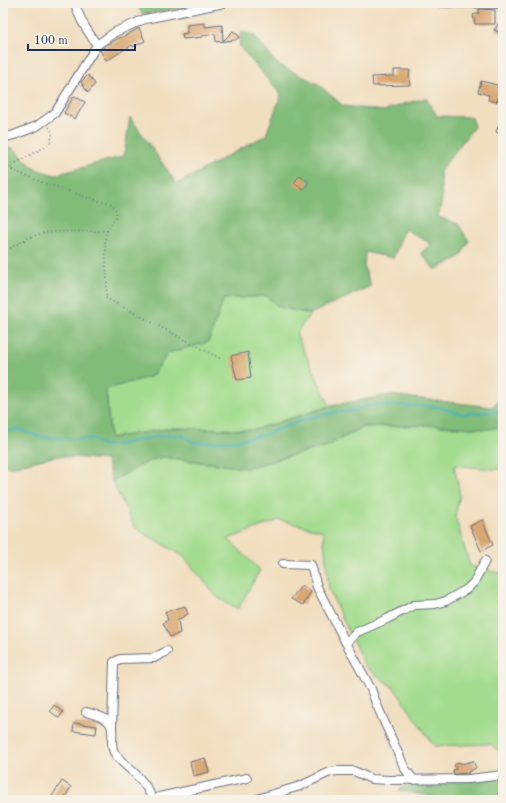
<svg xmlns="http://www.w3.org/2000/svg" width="506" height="803" font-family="'Old Standard TT',serif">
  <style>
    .green { fill: #a3dc8e; stroke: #5f8676 }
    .forest { fill: #82bc79; stroke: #4e766c }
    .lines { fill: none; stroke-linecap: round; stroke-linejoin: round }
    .stream { stroke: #43b2bf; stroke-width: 2 }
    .building { fill: #d9a872 }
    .minor-casing { stroke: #666c80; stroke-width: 10 }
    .path { stroke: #666c80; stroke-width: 1.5; stroke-dasharray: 1 3; stroke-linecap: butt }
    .minor { stroke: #fff; stroke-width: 8 }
  </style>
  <rect width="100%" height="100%" fill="#f7f3e8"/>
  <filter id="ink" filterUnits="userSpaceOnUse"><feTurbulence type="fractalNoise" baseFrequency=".025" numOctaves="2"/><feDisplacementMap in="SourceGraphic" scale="8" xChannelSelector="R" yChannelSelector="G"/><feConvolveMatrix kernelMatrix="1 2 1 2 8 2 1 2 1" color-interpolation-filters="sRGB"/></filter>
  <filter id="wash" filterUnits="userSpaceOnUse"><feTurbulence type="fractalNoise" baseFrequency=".012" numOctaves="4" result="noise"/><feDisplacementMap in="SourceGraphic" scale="16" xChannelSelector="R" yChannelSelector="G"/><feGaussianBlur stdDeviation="0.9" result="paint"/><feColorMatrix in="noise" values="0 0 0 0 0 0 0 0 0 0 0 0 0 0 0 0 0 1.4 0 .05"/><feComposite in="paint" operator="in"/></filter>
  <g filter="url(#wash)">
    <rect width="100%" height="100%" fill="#f1debf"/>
    <g class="green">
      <path d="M266,296L279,307L310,314L296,334L330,406L254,430L172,428L110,438L106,389L152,376L168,353L208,342L223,299Z"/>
      <path d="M428,425L487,429L503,427V470L454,465L460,495L455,516L470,566L503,574V756L491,744L434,746L395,689L365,666L329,590L323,531L279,520L228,539L260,570L238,609L218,598L183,556L135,528L112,481L149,461L163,457L246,468L327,446L363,427Z"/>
    </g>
    <g class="forest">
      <path d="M139,3H216L142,14L137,4Z"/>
      <path d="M241,31L255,36L277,64L318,84L343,106L384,111L404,104L426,98L437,116L472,117L474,127L440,171L442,200L438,217L458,224L469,241L460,257L435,270L421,253L431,244L405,229L393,258L365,252L364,267L371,286L310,314L279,307L266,296L224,299L208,342L168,353L152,376L106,389L110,438L172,428L254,430L330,406L388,395L492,407L501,398L503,400V427L487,429L428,425L363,427L327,446L246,468L163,457L149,461L112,481L106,460L57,456L10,467L3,464V145L15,149L35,169L55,175L124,156L130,117L177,184L266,135L281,95L239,46Z"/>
      <path d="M503,774V800H446L399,790L414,780Z"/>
    </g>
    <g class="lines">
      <path class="stream" d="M3,432L18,429L40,437L77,439L92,438L102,445H116L158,436L181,435L196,443L215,442L239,440L266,434L308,418L335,412H346L373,405L418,406L438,407L462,414L503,411"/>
    </g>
    <g id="blocks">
      <g class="building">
        <path d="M479,9L495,10V24H475L473,15L479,13Z"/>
        <path d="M503,18V34L494,30Z"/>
        <path d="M205,23V27L222,25L223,41L233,31L240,37L235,40L216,42L215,34L202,36L203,37L183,39L182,34L187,33V25Z"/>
        <path d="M139,28L145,41L133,47L132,45L106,61L100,50L120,37L121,38Z"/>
        <path d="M394,70H410L409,78L410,85L373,86L372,77L394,76Z"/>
        <path d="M88,75L95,84L88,93L81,82Z"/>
        <path d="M481,81L501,86L497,102L488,100L489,95L478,92Z"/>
        <path d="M74,96L85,102L75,119L64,113Z"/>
        <path d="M503,115V135L496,132Z"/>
        <path d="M300,175L309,182L303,190L294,183Z"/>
        <path d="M248,352L251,378L237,380L231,356Z"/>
        <path d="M482,520L493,545L481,551L470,526Z"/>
        <path d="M302,585L311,592L303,605L291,599Z"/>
        <path d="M185,606L188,614L178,620L180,633L170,637L163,623L168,620L165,612Z"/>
        <path d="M54,705L63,712L59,718L50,711Z"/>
        <path d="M74,723L97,726L96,734L73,731Z"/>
        <path d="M205,758L209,772L193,776L190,762Z"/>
        <path d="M473,761L476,768L468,772L469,773L454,774L453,770L456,769L454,765L460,762L461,764Z"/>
        <path d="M62,781L71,787L63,800H58L52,796Z"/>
      </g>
    </g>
  </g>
  <g filter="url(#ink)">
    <use href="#blocks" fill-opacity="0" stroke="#666c80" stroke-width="1"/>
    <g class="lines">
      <defs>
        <g id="minor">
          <path d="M75,3C79,19 88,32 97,45"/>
          <path d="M442,3L503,4"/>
          <path d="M3,138L14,135L37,126L55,113L97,45L115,32L145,19L224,3"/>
          <path d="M283,564L311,565L317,587L345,641L350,639L357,632L387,619L414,605L435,604L446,601L467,589L474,582L485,561"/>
          <path d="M345,641L371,689L376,703L405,769L414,780"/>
          <path d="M86,712C93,714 103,716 109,722C116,730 109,743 114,752C121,764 132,769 140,779C146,785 149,793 154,800"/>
          <path d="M112,728L114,662L120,659L154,658L167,651"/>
          <path d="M158,800L159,797L247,778"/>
          <path d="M254,800L300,786L330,772L338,771H354L371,779L389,780L469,779L503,775"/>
        </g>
      </defs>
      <use href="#minor" class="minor-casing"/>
      <g class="path">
        <path d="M49,127C54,133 52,137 50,144L12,165L10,169L41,182L99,201L110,203L115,208L117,215L107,231L105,240L107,283L106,298L221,359"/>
        <path d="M3,252L30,237L47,232L107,231"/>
      </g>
      <use href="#minor" class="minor"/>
    </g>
  </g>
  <rect width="506" height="803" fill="none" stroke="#f7f3e8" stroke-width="16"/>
  <path d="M28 44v6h107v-6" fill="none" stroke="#1b2f5e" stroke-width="2"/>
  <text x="34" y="44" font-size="12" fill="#1b2f5e" stroke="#f7f3e8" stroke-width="3" paint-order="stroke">100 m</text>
</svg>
